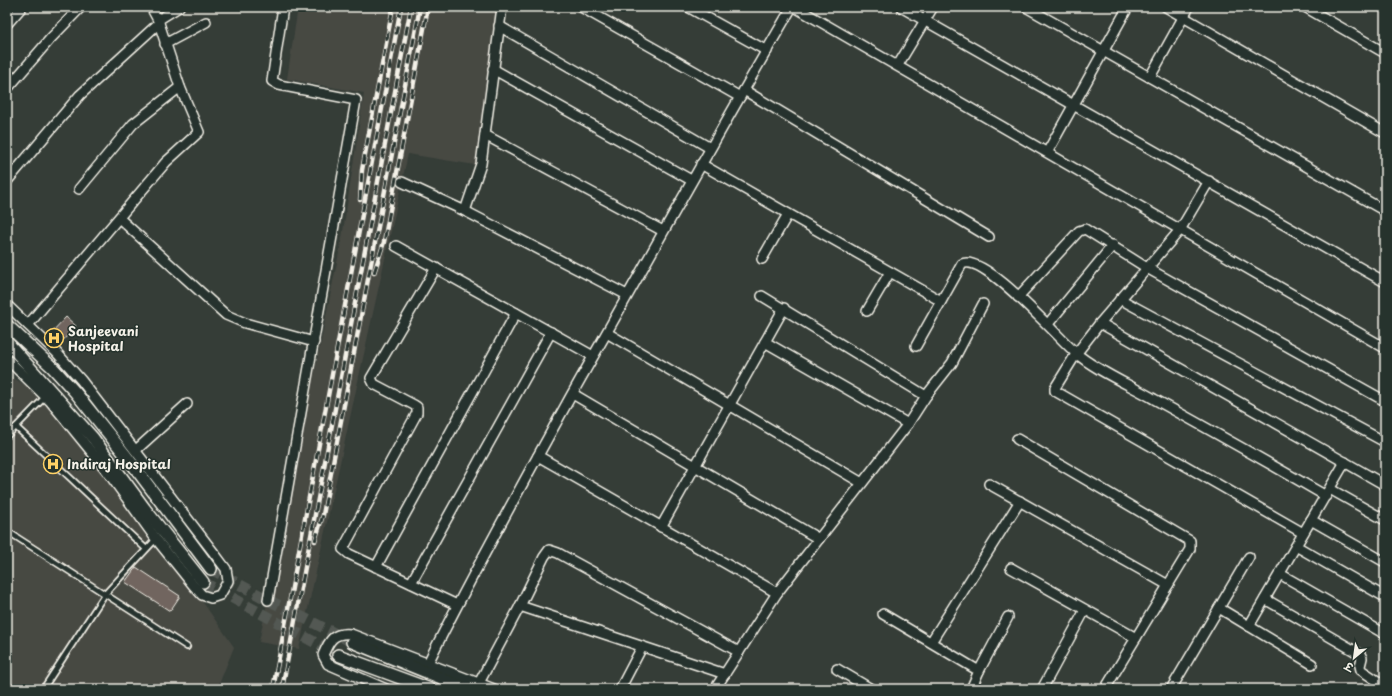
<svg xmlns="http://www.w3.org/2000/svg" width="1392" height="696" font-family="'Playpen Sans','Playpen Sans Deva',sans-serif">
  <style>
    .built { fill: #474943 }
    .building { fill: #71655e; stroke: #f4f1e8 }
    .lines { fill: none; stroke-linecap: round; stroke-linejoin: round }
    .tertiary-tunnel { stroke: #525852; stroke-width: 11; stroke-dasharray: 11 5.5; stroke-linecap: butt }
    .service-casing { stroke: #f4f1e8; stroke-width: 8 }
    .minor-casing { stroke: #f4f1e8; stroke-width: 12 }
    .tertiary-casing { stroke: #f4f1e8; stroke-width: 14 }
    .service { stroke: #26332d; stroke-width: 4.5 }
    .minor { stroke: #26332d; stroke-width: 9 }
    .tertiary { stroke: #26332d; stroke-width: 11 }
    .rail-casing { stroke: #f4f1e8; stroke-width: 4.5 }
    .rail { stroke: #26332d; stroke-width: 3; stroke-dasharray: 9; stroke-linecap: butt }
    .labels { text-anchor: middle; stroke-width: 3; stroke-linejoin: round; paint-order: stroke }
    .poi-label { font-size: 13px; font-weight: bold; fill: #f4f1e8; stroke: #26332d; text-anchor: start }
  </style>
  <rect width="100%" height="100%" fill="#353d37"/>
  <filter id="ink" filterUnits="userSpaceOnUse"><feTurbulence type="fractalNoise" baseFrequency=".025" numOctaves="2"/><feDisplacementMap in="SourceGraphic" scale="8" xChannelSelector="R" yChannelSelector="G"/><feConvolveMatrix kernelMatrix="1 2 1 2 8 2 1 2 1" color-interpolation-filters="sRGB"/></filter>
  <g filter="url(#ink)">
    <g class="built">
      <path d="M298,7H504L475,165L408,154L299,649L259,642L342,238L364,93L287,79Z"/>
      <path d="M7,374L43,396L154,532L234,647L217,689H7Z"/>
    </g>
    <g class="building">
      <path d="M66,317L76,326L58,346L48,336Z"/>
      <path d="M136,567L180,596L170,611L125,582Z"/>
    </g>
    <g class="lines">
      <g class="tertiary-tunnel">
        <path d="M211,569L268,600L352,642"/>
        <path d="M203,582L338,655"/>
      </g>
      <defs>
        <g id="service">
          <path d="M16,427L146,549"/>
          <path d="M7,436L46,396"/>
          <path d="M7,531L187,647"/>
          <path d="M43,689L105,594L156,539"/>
        </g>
        <g id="minor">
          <path d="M581,7L740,97"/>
          <path d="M688,7L767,51"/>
          <path d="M795,7C992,119 1188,234 1385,348"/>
          <path d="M901,7L1385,282"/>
          <path d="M1026,7L1385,211"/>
          <path d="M1166,7L1385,133"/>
          <path d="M1305,7L1385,53"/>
          <path d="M158,20L179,7"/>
          <path d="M7,24L21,8"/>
          <path d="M499,26L710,148"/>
          <path d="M165,44L206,22"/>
          <path d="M898,65L933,7"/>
          <path d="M493,69L691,180"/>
          <path d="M1150,77L1189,7"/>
          <path d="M7,89L51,38L81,7"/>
          <path d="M744,90L989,237"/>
          <path d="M485,135L663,231"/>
          <path d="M1048,151L1128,7"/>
          <path d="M701,164L941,301"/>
          <path d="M7,181L80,95L159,23"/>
          <path d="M1209,181L1180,230L1100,323L1076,354L1055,388V391L1303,533"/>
          <path d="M402,182L465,211L627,295"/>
          <path d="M79,189L133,124L180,87"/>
          <path d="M465,211L481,164L502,7"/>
          <path d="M119,218L226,315L245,323L314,342"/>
          <path d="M396,246L593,356"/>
          <path d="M762,259L788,214"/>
          <path d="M436,268L371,378L374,384L414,405L417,407V413L343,549L349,554L457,605"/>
          <path d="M762,296L926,396"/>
          <path d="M1018,297L1079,231L1085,229L1147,268L1385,401"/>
          <path d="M1120,299L1385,442"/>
          <path d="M7,305L56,352L81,380L214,553L226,569L228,581L220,595L211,598L202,595L193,585L156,539L107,471L50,401L7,359"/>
          <path d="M867,311L890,272"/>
          <path d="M1100,323L1385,485"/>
          <path d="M1048,324L1113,245"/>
          <path d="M28,325L166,162L199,132L180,87L158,20L151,7"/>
          <path d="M607,333L862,483"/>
          <path d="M765,342L908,424"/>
          <path d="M916,346L962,264C984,252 1059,339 1076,353C1095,370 1132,386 1154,399C1212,431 1269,463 1326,496"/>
          <path d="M573,394L819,539"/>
          <path d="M1017,439L1190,541V549L1105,689"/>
          <path d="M136,450L187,404"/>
          <path d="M538,456L777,593"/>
          <path d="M989,484L1168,585"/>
          <path d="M1330,489L1385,520"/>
          <path d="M1311,520L1385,562"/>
          <path d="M661,527L784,308"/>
          <path d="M1296,546L1385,597"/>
          <path d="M376,567L516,313"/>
          <path d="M1011,568L1136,638"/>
          <path d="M1280,574L1385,634"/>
          <path d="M411,583L551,332"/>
          <path d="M1265,599L1360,654L1362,658L1360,666L1361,670L1385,686"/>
          <path d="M268,600L356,100L279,85L272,81L283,7"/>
          <path d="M520,606L725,674"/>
          <path d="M1219,608L1312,664"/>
          <path d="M883,614L979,671L971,689"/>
          <path d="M1249,626L1345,462"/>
          <path d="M931,642L1020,501"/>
          <path d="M428,663C473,572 523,483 572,394C645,265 717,135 792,7"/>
          <path d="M837,669L871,689"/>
          <path d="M979,671L1008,617"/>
          <path d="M479,683L520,606L544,557L549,550L558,553L739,652"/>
          <path d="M386,689L328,664L323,655C329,641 333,632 351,634L494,689"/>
          <path d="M620,689L642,647"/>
          <path d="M715,689L777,593L908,424L926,396L952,363L983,304"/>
          <path d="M1042,689L1085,610"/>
          <path d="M1171,689L1249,557"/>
        </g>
        <g id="tertiary">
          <path d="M7,325L53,368L75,392L127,457L211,569"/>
          <path d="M7,342L93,438L145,509L203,582"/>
          <path d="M352,642L468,689"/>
          <path d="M338,655L430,689"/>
        </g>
      </defs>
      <use href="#service" class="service-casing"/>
      <use href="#minor" class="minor-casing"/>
      <use href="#tertiary" class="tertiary-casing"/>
      <use href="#service" class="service"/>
      <use href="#minor" class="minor"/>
      <use href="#tertiary" class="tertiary"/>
      <defs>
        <g id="rail">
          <path d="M360,200L362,170L393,7"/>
          <path d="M374,273L384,242L428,7"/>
          <path d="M315,541L323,515L420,7"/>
          <path d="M273,689L401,7"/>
          <path d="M282,689L411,7"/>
        </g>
      </defs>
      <use href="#rail" class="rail-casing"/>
      <use href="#rail" class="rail"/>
    </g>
  </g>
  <defs>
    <symbol id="hospital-ring" viewBox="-11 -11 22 22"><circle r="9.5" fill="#26332d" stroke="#ffd166" stroke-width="1.5"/><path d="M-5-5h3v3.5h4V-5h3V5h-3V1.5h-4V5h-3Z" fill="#ffd166"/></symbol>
  </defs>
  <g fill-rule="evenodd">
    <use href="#hospital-ring" x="43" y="327" width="22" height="22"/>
    <use href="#hospital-ring" x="42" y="453" width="22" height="22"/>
  </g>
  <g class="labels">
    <g class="poi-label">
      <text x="68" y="336">Sanjeevani<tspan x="68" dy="15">Hospital</tspan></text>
      <text x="67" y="469">Indiraj Hospital</text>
    </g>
  </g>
  <rect width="1392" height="696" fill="none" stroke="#26332d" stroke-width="24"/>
  <rect x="12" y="12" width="1368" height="672" fill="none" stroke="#f4f1e8" stroke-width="1.5" filter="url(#ink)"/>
  <g transform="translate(1354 658) rotate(209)" stroke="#26332d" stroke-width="3" paint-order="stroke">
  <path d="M0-3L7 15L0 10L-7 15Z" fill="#f4f1e8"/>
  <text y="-6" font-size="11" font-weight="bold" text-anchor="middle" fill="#f4f1e8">उ</text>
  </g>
</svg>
